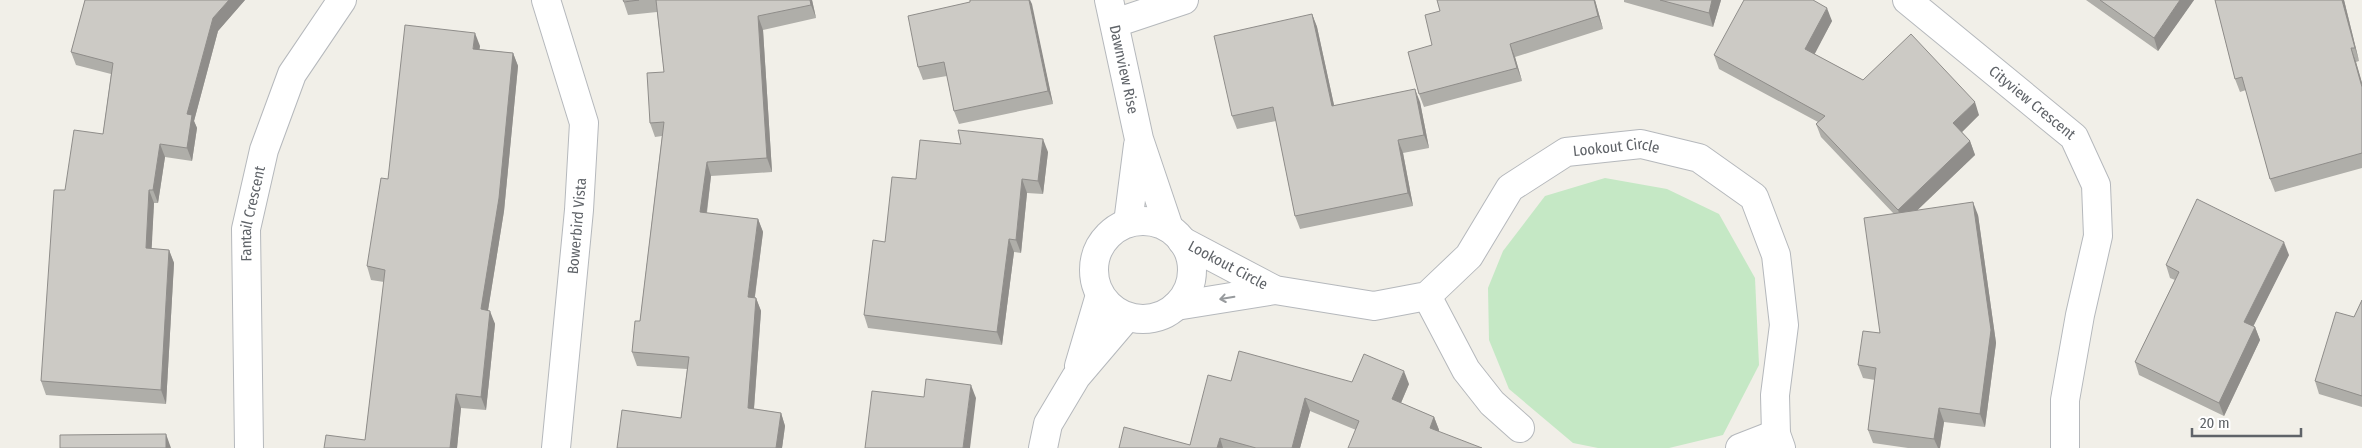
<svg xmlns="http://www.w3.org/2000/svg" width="2362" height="448" font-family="'Fira Sans Condensed',sans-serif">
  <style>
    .green { fill: #c5e8c5 }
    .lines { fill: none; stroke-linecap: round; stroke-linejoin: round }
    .minor-casing { stroke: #b5b8bc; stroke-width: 30 }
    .minor { stroke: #fff; stroke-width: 28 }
    .wall { fill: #afaea9 }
    .shaded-wall { fill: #8f8d8a }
    .building { fill: #cccac5; stroke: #8f8d8a }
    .oneway { stroke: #979a9d }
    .labels { text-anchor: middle; stroke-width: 4; stroke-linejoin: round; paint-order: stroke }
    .street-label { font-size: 15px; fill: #5f6368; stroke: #fff }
  </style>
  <rect width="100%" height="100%" fill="#f1efe8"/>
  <path class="green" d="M1605,178L1667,189L1719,214L1755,278L1759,365L1723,435L1669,448H1598L1573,443L1509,389L1489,340L1488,288L1503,251L1545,196Z"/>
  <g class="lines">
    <defs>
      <g id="minor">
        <path d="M546,0L584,123L579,210L556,448"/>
        <path id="s1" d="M1109,0L1139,139L1169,228"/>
        <path id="s2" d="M1907,0L2074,137L2096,185L2098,236L2080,315L2065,400V448"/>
        <path d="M1115,23L1184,0"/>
        <circle cx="1143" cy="270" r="49"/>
        <path d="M1128,223L1138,145"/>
        <path id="s3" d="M1182,241L1275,290L1374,306L1427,296L1469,256L1510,188L1566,152L1641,144L1699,158L1754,197L1776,255L1784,325L1775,395L1776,434L1781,448"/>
        <path d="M1427,296L1466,370L1492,403L1520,428"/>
        <path d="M1176,306L1275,290"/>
        <path d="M1079,366L1100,295"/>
        <path id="s4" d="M249,448L246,229L264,150L292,74L342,0"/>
        <path d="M1043,448L1048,424L1076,377L1127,317"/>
        <path d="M1740,448L1776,434"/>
      </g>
    </defs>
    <use href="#minor" class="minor-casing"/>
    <use href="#minor" class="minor"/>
  </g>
  <g class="wall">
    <path d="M85,0H245L218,31L194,121L197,128L192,161L165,157L158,203H154L151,249L169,250L174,263L166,404L46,395L41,381L65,190L103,134L111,74L76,65L71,52Z"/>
    <path d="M623,0H812L816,18L763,30L772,172L711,176L707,213L758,219L763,232L755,297L756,298L761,311L754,409L781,413L785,426L782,448H617L681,418L687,369L637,366L632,352L640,321L662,136L655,137L650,123L664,72L657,12L628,15Z"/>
    <path d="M970,0H1030L1053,104L959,124L954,111L947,76L923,80L918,67L970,2Z"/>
    <path d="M1595,0L1603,29L1515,57L1522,81L1424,107L1419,94L1432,45L1440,11Z"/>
    <path d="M1624,0H1721L1713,27L1624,2Z"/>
    <path d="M2086,0H2194L2158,51Z"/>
    <path d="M2215,0H2344L2359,61L2356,62L2362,83V168L2275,192L2270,179L2246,90L2240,92L2235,79Z"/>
    <path d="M1816,2L1832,21L1814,54L1863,80L1979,115L1962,132L1970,141L1975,155L1917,210L1978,215L1996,343L1985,427L1944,422L1940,448H1908L1873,443L1868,430L1875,380L1863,378L1858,365L1880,333L1894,214L1821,137L1816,124L1818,122L1719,69L1714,55Z"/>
    <path d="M1312,14L1317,27L1334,105L1420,102L1429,148L1403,153L1413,206L1300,229L1295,216L1276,121L1237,129L1232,116Z"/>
    <path d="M480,46L479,49L513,53L518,66L504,211L488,310L495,324L486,410L461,408L457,448H324L365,440L384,282L371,280L367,266Z"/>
    <path d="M961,144L1048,152L1043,194L1027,193L1021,253L1014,252L1002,345L868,328L864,315L885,242L916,179Z"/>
    <path d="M2289,255L2253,326L2255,327L2260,340L2224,416L2139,375L2135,362L2175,280L2170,278L2166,265Z"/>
    <path d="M2362,300V407L2319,394L2315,381L2354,317Z"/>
    <path d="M1231,381L1352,382L1409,384L1401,403L1434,417L1439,430V431L1356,430L1310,411L1300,448H1119L1190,445Z"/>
  </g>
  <g class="shaded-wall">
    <path d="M229,0H245L218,31L194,121L197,128L192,161L187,148V114L213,18Z"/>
    <path d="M810,0H812L816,18L811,5Z"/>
    <path d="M1029,0H1030L1032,4L1053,104L1048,91Z"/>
    <path d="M1594,0H1595L1603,29L1598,16Z"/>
    <path d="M1712,0H1721L1713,27L1709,13Z"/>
    <path d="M2180,0H2194L2158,51L2154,38Z"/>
    <path d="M2342,0H2344L2359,61L2355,48Z"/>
    <path d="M1827,8L1832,21L1810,63L1805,49Z"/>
    <path d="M1312,14L1317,27L1337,119L1332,106Z"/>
    <path d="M758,16L763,30L772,172L767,158Z"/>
    <path d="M475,33L480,46L478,62L473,49Z"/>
    <path d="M1510,44L1515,57L1522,81L1517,68Z"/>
    <path d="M2351,48L2356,62L2362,83V87Z"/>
    <path d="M513,53L518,66L504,211L486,323L481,309Z"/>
    <path d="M1415,89L1420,102L1429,148L1424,135Z"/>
    <path d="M1975,102L1979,115L1958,136L1953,123Z"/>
    <path d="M1043,139L1048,152L1043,194L1038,181Z"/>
    <path d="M1398,140L1403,153L1413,206L1408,193Z"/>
    <path d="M1970,141L1975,155L1903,224L1898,210Z"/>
    <path d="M160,144L165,157L158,203L153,190Z"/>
    <path d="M707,162L711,176L705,225L700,212Z"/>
    <path d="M1022,179L1027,193L1021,253L1016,240Z"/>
    <path d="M149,190L154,203L151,262L146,248Z"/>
    <path d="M1973,202L1978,215L1996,343L1985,427L1980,414Z"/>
    <path d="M758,219L763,232L753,310L748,297Z"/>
    <path d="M1009,239L1014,252L1002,345L997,332Z"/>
    <path d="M2284,242L2289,255L2249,335L2244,322Z"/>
    <path d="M169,250L174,263L166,404L161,390Z"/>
    <path d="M756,298L761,311L753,421L748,408Z"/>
    <path d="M490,311L495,324L486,410L481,397Z"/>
    <path d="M2255,327L2260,340L2224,416L2219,403Z"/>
    <path d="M1404,371L1409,384L1397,412L1392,399Z"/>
    <path d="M971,385L976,398L970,448H963Z"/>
    <path d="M456,394L461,408L457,448H450Z"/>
    <path d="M1305,398L1310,411L1300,448H1292Z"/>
    <path d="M1939,408L1944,422L1940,448H1938L1934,439Z"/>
    <path d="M781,413L785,426L782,448H776Z"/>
    <path d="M1434,417L1439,430L1435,441L1430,428Z"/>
    <path d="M166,434L171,448H166Z"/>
    <path d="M1220,438L1223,448H1217Z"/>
  </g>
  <g class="building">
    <path d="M85,0H229L213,18L187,114L192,115L187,148L160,144L153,190H149L146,248L169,250L161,390L41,381L54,190H65L74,130L103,134L113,63L71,52Z"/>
    <path d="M623,0H639L624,2Z"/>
    <path d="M656,0H810L811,5L758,16L767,158L707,162L700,212L758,219L748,297L756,298L748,408L781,413L776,448H617L622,410L681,418L689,357L632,352L635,321H640L664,122L650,123L647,73L664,72Z"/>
    <path d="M970,0H1029L1048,91L954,111L944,62L918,67L908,16L970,2Z"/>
    <path d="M1437,0H1594L1598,16L1510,44L1517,68L1419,94L1408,52L1432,45L1425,15L1440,11Z"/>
    <path d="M1660,0H1712L1709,13Z"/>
    <path d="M1744,0H1813L1827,8L1805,49L1863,80L1911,34L1975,102L1953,123L1970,141L1898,210L1816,124L1825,116L1714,55Z"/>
    <path d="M2100,0H2180L2154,38Z"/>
    <path d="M2215,0H2342L2355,48H2351L2362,87V153L2270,179L2242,77L2235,79Z"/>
    <path d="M1312,14L1332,106L1415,89L1424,135L1398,140L1408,193L1295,216L1273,107L1232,116L1214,36Z"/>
    <path d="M405,25L475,33L473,49L513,53L499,198L481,309L490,311L481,397L456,394L450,448H324L326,435L365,440L385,270L367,266L381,178L388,179Z"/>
    <path d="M958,130L1043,139L1038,181L1022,179L1016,240L1009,239L997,332L864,315L873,240L885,242L892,177L916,179L920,140L961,144Z"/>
    <path d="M2197,199L2284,242L2244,322L2255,327L2219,403L2135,362L2179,272L2166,265Z"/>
    <path d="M1973,202L1991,330L1980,414L1939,408L1934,439L1868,430L1876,368L1858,365L1863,331L1880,333L1864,218Z"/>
    <path d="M2362,300V396L2315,381L2336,312L2354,317Z"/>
    <path d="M1239,351L1352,382L1364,354L1404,371L1392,399L1434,417L1430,428L1482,448H1348L1359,421L1305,398L1292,448H1256L1220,438L1217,448H1119L1124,427L1190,445L1208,375L1231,381Z"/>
    <path d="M926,379L971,385L963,448H865L872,391L924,397Z"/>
    <path d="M166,434V448H60V435Z"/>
  </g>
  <defs><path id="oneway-shaft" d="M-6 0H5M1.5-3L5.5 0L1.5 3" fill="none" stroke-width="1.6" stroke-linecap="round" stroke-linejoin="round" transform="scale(1.25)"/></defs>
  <use class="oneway" href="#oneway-shaft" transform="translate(1227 298) rotate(171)"/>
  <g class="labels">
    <g class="street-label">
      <text dy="5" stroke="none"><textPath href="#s1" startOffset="71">Dawnview Rise</textPath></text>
      <text dy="5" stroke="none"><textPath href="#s2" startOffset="162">Cityview Crescent</textPath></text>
      <text dy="5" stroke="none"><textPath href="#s3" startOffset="514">Lookout Circle</textPath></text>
      <text dy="5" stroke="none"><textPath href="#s4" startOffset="235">Fantail Crescent</textPath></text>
      <text transform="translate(577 226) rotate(-85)" y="5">Bowerbird Vista</text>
      <text dy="5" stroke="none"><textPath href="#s3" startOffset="52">Lookout Circle</textPath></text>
    </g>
  </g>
  <path d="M2192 428v8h109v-8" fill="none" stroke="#5f6368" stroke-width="2.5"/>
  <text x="2200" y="428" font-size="15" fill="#5f6368" stroke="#ffffff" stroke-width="4" paint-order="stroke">20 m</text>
</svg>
